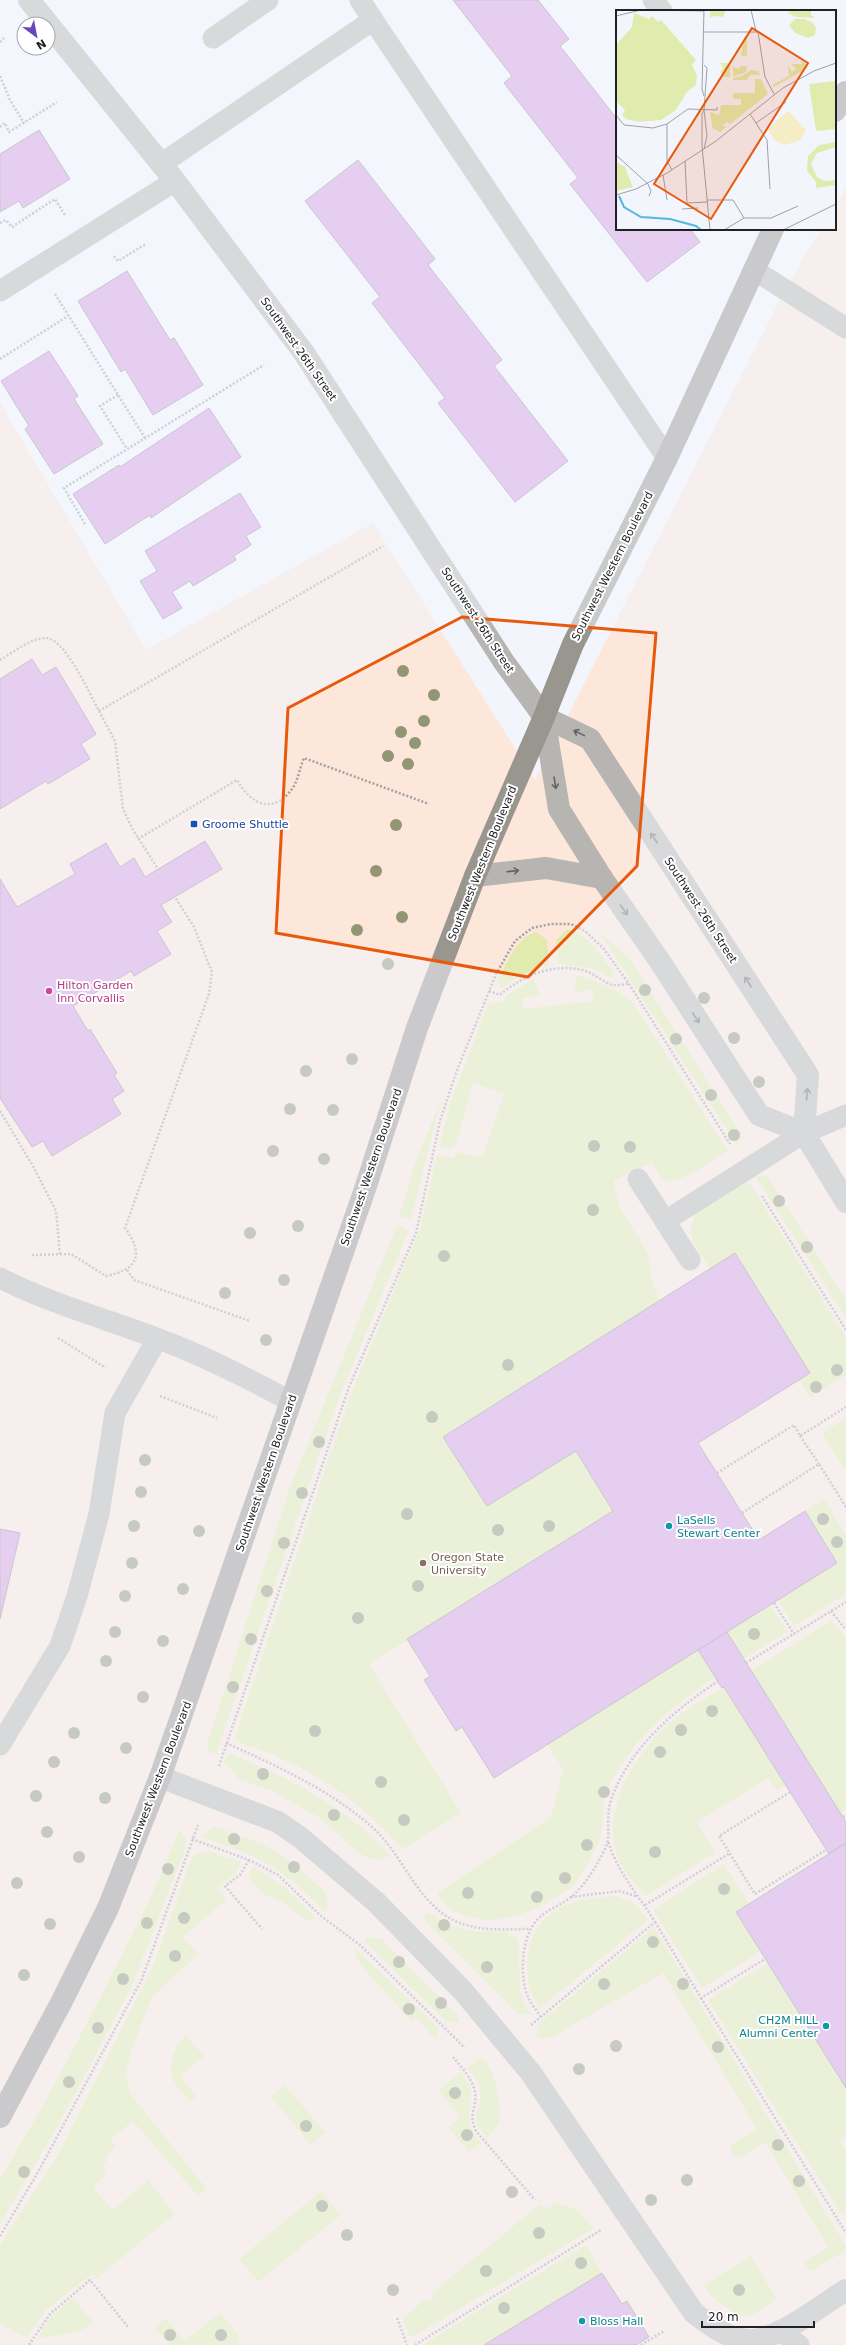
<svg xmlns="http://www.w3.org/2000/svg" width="846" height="2345" font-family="'DejaVu Sans',sans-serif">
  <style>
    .education { fill: #fde6da }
    .green { fill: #e2ebae }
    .building { fill: #d79ee0; stroke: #948d95 }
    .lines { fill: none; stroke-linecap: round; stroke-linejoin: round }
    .path { stroke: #a1a2a8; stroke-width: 2.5; stroke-dasharray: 2 2; stroke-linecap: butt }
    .service { stroke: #b7b5b1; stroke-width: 21 }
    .minor { stroke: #b7b5b1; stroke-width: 22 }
    .tertiary { stroke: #b7b5b1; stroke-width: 22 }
    .secondary { stroke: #999690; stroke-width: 22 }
    .tree { fill: #929675 }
    .oneway { stroke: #646464 }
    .marked { fill: none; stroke: #e8590c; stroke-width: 3; stroke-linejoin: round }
    .transit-dot { fill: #1a4fb4; stroke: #fff; stroke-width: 1.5 }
    .hotel-dot { fill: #d1479c; stroke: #fff; stroke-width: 1.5 }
    .culture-dot { fill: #0f9aa8; stroke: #fff; stroke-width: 1.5 }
    .education-dot { fill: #8d6e63; stroke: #fff; stroke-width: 1.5 }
    .labels { text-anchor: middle; stroke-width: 4; stroke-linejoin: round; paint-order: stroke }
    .street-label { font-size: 11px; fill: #212125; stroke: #fff }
    .transit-label { font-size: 11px; fill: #164399; stroke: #fff; text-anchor: start }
    .hotel-label { font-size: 11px; fill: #b23c85; stroke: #fff; text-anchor: start }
    .culture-label { font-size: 11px; fill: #0d838f; stroke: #fff; text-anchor: start }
    .education-label { font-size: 11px; fill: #785e54; stroke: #fff; text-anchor: start }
    .inset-river { fill: none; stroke: #52b8e0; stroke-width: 2 }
    .inset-road { fill: none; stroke: #9fa0a7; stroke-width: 1 }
    .view { fill: #e8590c; fill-opacity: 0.15; stroke: #e8590c; stroke-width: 2 }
    .inset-edge { fill: none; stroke: #212125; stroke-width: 2 }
  </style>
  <rect width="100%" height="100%" fill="#f3f5fd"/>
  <path class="education" d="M846,187V2345H0V403L146,650L373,523L535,780L788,284L821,229H835V205Z"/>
  <g class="green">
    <path d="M566,930C581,926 606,961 614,972L611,978L590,968L558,964L556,940Z"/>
    <path d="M536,932L547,940L549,965L523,974L502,988L497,982C506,965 516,937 536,932Z"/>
    <path d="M600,933L629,958L743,1137L736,1144Z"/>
    <path d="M577,975C596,982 618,988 633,1003L728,1151C714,1159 681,1184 667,1181C659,1179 655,1168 652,1162L614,1181L619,1206L648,1253L652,1280L660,1301L443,1437L487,1506L576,1451L613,1511L369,1664L461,1813L403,1849C371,1814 331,1781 287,1761C270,1753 251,1747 234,1740L350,1396L420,1229L437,1155L454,1158L456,1152L482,1158L504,1094L473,1083L456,1145L449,1149L439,1146L450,1104L488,1004L503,1001L508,994L534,979L540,996L522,998L523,1009L594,1001L592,990L573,993Z"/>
    <path d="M441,1100L411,1219L399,1216L415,1164Z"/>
    <path d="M767,1175L846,1300V1318L755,1176Z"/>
    <path d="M749,1182L846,1337V1375L810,1397L799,1380L810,1373L736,1253L711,1269L698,1251L690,1232L695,1212L730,1189Z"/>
    <path d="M397,1225L409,1230L339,1398L216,1754L209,1752L207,1744L289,1490Z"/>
    <path d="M846,1418V1471L822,1433Z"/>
    <path d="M824,1499L846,1535V1594L794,1626L778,1600L837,1563L805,1511Z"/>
    <path d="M770,1605L787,1632L743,1659L727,1632Z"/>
    <path d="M832,1620L846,1638V1809L840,1813L751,1671Z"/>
    <path d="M698,1650L716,1677C672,1706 638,1735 611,1781C601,1800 605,1821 599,1840C597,1847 592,1855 589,1862C585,1869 579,1878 574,1885C569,1890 562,1893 556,1897C526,1917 481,1931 448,1907C444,1904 440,1898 437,1893L551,1817L563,1770L548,1745Z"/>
    <path d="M724,1687L786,1785L777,1791L768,1778L697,1822L716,1852L646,1896C637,1885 626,1875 620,1862C597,1814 635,1753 670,1722C686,1708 706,1698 724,1687Z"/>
    <path d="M229,1753C288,1778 348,1807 391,1856L377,1860L367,1858L356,1851L320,1818L274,1792L239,1779L224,1762Z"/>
    <path d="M214,1826L262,1844L284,1856L325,1891L328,1902L326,1912C308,1896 290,1877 269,1865C248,1852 224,1845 201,1837Z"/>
    <path d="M180,1829L187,1841L183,1855L131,1988L58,2126L0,2224V2179L45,2102L99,2000L148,1903Z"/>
    <path d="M209,1851L241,1862L236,1874L217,1888L227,1899L183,1937L198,1954L152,1997L131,2052L126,2073L130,2092L137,2102L207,2189L198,2196L133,2121L110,2140L116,2147L105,2157L107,2159L103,2167L106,2175L93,2187L113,2210L148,2180L175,2214L96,2279L92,2274L46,2310L27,2337L15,2332L0,2323V2245L59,2153L154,1964L191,1859L195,1854Z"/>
    <path d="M724,1864L749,1904L736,1912L760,1952L702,1988L653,1910Z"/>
    <path d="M253,1866L283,1886L317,1918L310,1920L302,1918L284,1903L262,1893L249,1879Z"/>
    <path d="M616,1896L633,1903L649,1919L540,2008C530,1995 527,1982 527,1965C529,1911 569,1898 616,1896Z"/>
    <path d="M429,1913L454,1927L480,1932L505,1931L516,1937L519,1945L520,1992L525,2005L532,2014H518L427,1923L423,1915Z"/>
    <path d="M654,1927L846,2246V2250L810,2272L804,2262L828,2247L765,2142L741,2157L733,2156L730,2152L732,2144L757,2129L663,1973L554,2036L543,2039L536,2036L539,2023Z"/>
    <path d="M370,1937L382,1939L456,2013L460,2022H447L363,1940Z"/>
    <path d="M356,1949L438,2027L436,2041L416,2017L411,2021L360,1964L355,1955Z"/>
    <path d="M768,1963L846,2088V2137L840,2141L846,2150V2211L841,2214L708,2000Z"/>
    <path d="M186,2035L204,2056L180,2076L196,2096L191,2101C186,2099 183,2094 180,2090C165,2073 170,2050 186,2035Z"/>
    <path d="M480,2058L486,2060C496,2080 502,2101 499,2124L487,2138C465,2113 482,2115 480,2092C480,2083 472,2075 467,2068Z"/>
    <path d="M460,2072L471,2087L469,2125L481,2143L469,2152L448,2127L460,2117L438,2090Z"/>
    <path d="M285,2085L325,2132L311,2145L271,2097Z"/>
    <path d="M321,2191L341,2215L258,2282L239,2259Z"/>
    <path d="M553,2202L576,2209L594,2228L414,2336H409L403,2318L423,2301L433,2300V2292L540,2204L548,2210Z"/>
    <path d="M586,2245L602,2273L484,2345H422Z"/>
    <path d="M751,2256L777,2299C768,2304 756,2315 747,2316C737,2317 706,2296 705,2286L707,2283Z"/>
    <path d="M73,2298L94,2323C79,2334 56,2336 37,2338L52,2315Z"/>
    <path d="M220,2313L239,2335L238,2342L235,2345H172L156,2330V2326L166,2318L185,2341Z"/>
  </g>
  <g class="building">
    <path d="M453,0H538L569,39L560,46L617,119V229H690L700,242L647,282L570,184L578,178L504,83L512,76Z"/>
    <path d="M39,130L70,179L23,208L19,201L0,212V154Z"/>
    <path d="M358,160L435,259L428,265L502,360L494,366L568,461L515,502L438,403L445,398L372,303L380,297L305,201Z"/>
    <path d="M127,271L170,340L174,338L203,385L153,415L125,369L121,372L78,301Z"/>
    <path d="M49,351L78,396L74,399L103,444L54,474L25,429L29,426L1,381Z"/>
    <path d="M209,408L241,457L151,518L150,515L105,544L73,494L119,465L120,467Z"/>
    <path d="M240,493L261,527L246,536L251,545L234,556L236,560L193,586L190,581L172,592L182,608L163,619L140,581L157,571L145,551Z"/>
    <path d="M32,659L42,675L56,667L96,734L81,744L90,759L48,784L46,781L0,809V679Z"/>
    <path d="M205,841L222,869L161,905L172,922L157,931L171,954L134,976L131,971L73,1006L88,1031L90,1029L117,1073L114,1075L124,1091L112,1099L121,1114L52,1156L43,1141L32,1147L0,1098V879L17,907L75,874L70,864L106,843L120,867L134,858L145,877Z"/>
    <path d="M735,1253L810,1373L698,1443L759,1540L805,1511L837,1563L494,1778L462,1727L456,1731L424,1680L430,1676L407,1639L613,1511L576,1451L487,1506L443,1437Z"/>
    <path d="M0,1529L20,1533L0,1619Z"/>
    <path d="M727,1632L846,1822V1843L829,1854L724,1687L722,1688L698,1650Z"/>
    <path d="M846,1843V2088L736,1912Z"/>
    <path d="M602,2273L622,2304L627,2301L649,2337L636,2345H484Z"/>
  </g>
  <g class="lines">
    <g class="path">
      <path d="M0,42L4,38"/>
      <path d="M0,76L10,100L24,123"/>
      <path d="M0,127L5,123L9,132L57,102"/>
      <path d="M0,223L6,220L12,227L55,199L65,215"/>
      <path d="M114,256L118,261L146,244"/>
      <path d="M55,294L145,438"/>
      <path d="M0,359L68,316"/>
      <path d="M118,395L100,406L127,449"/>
      <path d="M85,524L64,488L264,365"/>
      <path d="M0,660C14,652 28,640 44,638C64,635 90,695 99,711L383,546"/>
      <path d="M99,711L115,741L123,809L133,830L158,869"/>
      <path d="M138,839L237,780C250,803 272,816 292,789C298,781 300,767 304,758L429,804"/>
      <path d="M489,991L500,995C523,975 555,962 586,971C595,974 604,983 613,985C618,986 624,984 629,984"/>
      <path d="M0,1111L33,1166L56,1211L60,1255"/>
      <path d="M762,1196L846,1330"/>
      <path d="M32,1255L71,1254L106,1276C137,1270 145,1255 125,1228L209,994L212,972L194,927L175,897"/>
      <path d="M127,1270L134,1280L250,1321"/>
      <path d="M58,1338L106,1368"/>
      <path d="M160,1396L217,1418"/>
      <path d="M800,1436L819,1464"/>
      <path d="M717,1473L794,1425L800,1436L846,1407"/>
      <path d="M742,1513L819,1464L846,1507"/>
      <path d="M774,1603L794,1634"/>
      <path d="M831,1611L846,1630"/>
      <path d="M746,1663L846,1602"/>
      <path d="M226,1743C277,1766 330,1790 372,1827C407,1858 420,1915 470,1926C489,1931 511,1929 530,1929"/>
      <path d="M219,1766L349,1387L416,1233L440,1121L456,1073L496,974L515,941L532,928L551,924H571L585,931L604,949L629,984L730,1144"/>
      <path d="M790,1792L719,1836L755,1894L826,1850"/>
      <path d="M843,1817L846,1815"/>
      <path d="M192,1839L249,1860L278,1875L321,1916L360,1945L465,2048"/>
      <path d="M249,1860L240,1875L225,1886L262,1929"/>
      <path d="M571,1897L620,1891L638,1897"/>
      <path d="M645,1905L730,1853"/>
      <path d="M655,1922L701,1998L765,1959"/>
      <path d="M701,1998L846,2233"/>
      <path d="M541,2017C537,2011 532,2005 529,1999C519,1980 521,1938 536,1921C545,1910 560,1906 571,1897C581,1889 590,1876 597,1864C601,1857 607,1847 608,1839C609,1827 607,1815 610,1803C627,1750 673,1711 718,1681"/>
      <path d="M531,2025L655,1922C637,1893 618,1873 608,1841"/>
      <path d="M453,2057C461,2067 473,2079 475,2092C478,2107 467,2113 476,2131L535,2200"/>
      <path d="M0,2236L37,2174L142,1979L198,1825"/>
      <path d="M397,2318L407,2345"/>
      <path d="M29,2345L50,2314L90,2280L128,2327"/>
      <path d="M415,2345L601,2230"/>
      <path d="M641,2345L664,2331"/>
    </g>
    <g class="service">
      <path d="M360,0L373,20"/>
      <path d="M653,0L662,11"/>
      <path d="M213,38L268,0"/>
      <path d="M161,164L373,20L667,458"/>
      <path d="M754,270L846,328"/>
      <path d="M0,291L175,181"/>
      <path d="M638,1179L665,1221"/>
      <path d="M690,1260L665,1221L804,1133L846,1115"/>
      <path d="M0,1278C59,1308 123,1323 184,1349C220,1364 255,1382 290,1401"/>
      <path d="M0,1745L60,1646L77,1596L99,1514L115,1413L157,1339"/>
      <path d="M780,2331L799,2345"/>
    </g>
    <path class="minor" d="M160,1777L278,1822L301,1838L376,1902L463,1991L531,2073L694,2313C710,2325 728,2339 748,2340C778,2341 821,2305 846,2290"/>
    <g class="tertiary">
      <path d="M29,0L175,181L304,353L504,662L544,717L559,809L602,878L659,960L759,1115L804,1133"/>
      <path d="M544,717L590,739L808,1075L804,1133L846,1202"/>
      <path d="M475,876L546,868L602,878"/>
    </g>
    <g class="secondary">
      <path d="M835,111L846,92"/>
      <path d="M0,2117L62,2001L108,1908L160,1777L366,1186L417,1028L475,876L544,717L573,644L667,458L773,229"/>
    </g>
  </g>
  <g class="tree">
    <circle cx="403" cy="671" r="6"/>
    <circle cx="434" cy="695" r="6"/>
    <circle cx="424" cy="721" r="6"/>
    <circle cx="401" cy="732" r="6"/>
    <circle cx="415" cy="743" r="6"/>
    <circle cx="388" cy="756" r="6"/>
    <circle cx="408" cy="764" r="6"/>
    <circle cx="396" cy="825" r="6"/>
    <circle cx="376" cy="871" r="6"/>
    <circle cx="402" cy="917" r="6"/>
    <circle cx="357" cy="930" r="6"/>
    <circle cx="388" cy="964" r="6"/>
    <circle cx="645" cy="990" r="6"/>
    <circle cx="704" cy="998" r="6"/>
    <circle cx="734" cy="1038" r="6"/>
    <circle cx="676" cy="1039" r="6"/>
    <circle cx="352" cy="1059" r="6"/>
    <circle cx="306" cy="1071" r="6"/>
    <circle cx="759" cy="1082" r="6"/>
    <circle cx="711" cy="1095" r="6"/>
    <circle cx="290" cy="1109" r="6"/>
    <circle cx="333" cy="1110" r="6"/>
    <circle cx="734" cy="1135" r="6"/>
    <circle cx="594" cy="1146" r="6"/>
    <circle cx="630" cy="1147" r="6"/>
    <circle cx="273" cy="1151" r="6"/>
    <circle cx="324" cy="1159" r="6"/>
    <circle cx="779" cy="1201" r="6"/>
    <circle cx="593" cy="1210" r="6"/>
    <circle cx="298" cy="1226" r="6"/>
    <circle cx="250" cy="1233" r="6"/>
    <circle cx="807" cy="1247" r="6"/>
    <circle cx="444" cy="1256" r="6"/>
    <circle cx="284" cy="1280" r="6"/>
    <circle cx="225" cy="1293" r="6"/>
    <circle cx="266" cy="1340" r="6"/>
    <circle cx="508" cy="1365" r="6"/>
    <circle cx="837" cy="1370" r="6"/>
    <circle cx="816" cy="1387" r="6"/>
    <circle cx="432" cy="1417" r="6"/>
    <circle cx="319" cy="1442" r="6"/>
    <circle cx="145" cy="1460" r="6"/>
    <circle cx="141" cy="1492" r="6"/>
    <circle cx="302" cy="1493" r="6"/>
    <circle cx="407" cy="1514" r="6"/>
    <circle cx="823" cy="1519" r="6"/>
    <circle cx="134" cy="1526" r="6"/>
    <circle cx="549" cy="1526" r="6"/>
    <circle cx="498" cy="1530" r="6"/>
    <circle cx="199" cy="1531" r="6"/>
    <circle cx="837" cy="1542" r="6"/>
    <circle cx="284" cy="1543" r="6"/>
    <circle cx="132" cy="1563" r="6"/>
    <circle cx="418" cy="1586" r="6"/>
    <circle cx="183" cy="1589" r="6"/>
    <circle cx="267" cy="1591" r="6"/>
    <circle cx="125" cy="1596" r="6"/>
    <circle cx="358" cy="1618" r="6"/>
    <circle cx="115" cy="1632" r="6"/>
    <circle cx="754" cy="1634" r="6"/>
    <circle cx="251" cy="1639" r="6"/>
    <circle cx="163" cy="1641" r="6"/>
    <circle cx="106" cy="1661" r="6"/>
    <circle cx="233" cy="1687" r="6"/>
    <circle cx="143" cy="1697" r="6"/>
    <circle cx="712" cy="1711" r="6"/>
    <circle cx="681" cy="1730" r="6"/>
    <circle cx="315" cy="1731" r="6"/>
    <circle cx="74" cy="1733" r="6"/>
    <circle cx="126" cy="1748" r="6"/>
    <circle cx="660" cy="1752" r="6"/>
    <circle cx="54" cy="1762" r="6"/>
    <circle cx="263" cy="1774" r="6"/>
    <circle cx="381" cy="1782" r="6"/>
    <circle cx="604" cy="1792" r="6"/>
    <circle cx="36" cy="1796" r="6"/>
    <circle cx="105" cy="1798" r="6"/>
    <circle cx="334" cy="1815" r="6"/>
    <circle cx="404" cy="1820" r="6"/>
    <circle cx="47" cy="1832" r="6"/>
    <circle cx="234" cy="1839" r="6"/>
    <circle cx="587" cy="1845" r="6"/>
    <circle cx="655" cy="1852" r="6"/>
    <circle cx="79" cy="1857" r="6"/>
    <circle cx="294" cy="1867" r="6"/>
    <circle cx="168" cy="1869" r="6"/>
    <circle cx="565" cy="1878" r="6"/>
    <circle cx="17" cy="1883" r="6"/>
    <circle cx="724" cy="1889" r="6"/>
    <circle cx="468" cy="1893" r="6"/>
    <circle cx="537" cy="1897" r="6"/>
    <circle cx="184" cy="1918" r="6"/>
    <circle cx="147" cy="1923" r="6"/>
    <circle cx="50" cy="1924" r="6"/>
    <circle cx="444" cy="1925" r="6"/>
    <circle cx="653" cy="1942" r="6"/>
    <circle cx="175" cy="1956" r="6"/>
    <circle cx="399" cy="1962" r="6"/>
    <circle cx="487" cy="1967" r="6"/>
    <circle cx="24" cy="1975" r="6"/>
    <circle cx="123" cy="1979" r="6"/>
    <circle cx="604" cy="1984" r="6"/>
    <circle cx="683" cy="1984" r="6"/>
    <circle cx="441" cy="2003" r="6"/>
    <circle cx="409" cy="2009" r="6"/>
    <circle cx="98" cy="2028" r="6"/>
    <circle cx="616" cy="2046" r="6"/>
    <circle cx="718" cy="2047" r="6"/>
    <circle cx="579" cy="2069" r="6"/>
    <circle cx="69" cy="2082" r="6"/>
    <circle cx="455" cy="2093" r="6"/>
    <circle cx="306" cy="2126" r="6"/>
    <circle cx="467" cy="2135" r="6"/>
    <circle cx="778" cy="2145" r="6"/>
    <circle cx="24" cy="2172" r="6"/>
    <circle cx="687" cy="2180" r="6"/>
    <circle cx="799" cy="2181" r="6"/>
    <circle cx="512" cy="2192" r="6"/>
    <circle cx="651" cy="2200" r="6"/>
    <circle cx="322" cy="2206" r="6"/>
    <circle cx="539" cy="2233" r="6"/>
    <circle cx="347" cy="2235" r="6"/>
    <circle cx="581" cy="2263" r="6"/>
    <circle cx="486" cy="2271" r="6"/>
    <circle cx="393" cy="2290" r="6"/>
    <circle cx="739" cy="2290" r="6"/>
    <circle cx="504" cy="2308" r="6"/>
    <circle cx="170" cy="2335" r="6"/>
    <circle cx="221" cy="2335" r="6"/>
  </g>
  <defs><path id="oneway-shaft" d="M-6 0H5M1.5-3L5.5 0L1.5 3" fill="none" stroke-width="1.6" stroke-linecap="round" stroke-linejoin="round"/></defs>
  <g class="oneway">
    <use href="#oneway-shaft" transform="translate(579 733) rotate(-154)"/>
    <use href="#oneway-shaft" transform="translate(555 783) rotate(81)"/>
    <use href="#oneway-shaft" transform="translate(654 838) rotate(-123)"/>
    <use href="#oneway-shaft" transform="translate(513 871) rotate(-7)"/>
    <use href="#oneway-shaft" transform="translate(624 910) rotate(55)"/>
    <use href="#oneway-shaft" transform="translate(748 982) rotate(-123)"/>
    <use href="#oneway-shaft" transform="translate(696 1018) rotate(57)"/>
    <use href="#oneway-shaft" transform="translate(807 1094) rotate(-86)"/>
  </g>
  <path d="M0 0H846V2345H0ZM462,617L656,633L637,866L528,977L276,933L288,708Z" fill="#f3f5fd" fill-opacity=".55" fill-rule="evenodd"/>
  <path class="marked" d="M462,617L656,633L637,866L528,977L276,933L288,708Z"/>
  <rect class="transit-dot" x="190" y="820" width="8" height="8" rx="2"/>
  <circle class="hotel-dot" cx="49" cy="991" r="4"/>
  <g class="culture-dot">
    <circle cx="669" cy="1526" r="4"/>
    <circle cx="826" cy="2026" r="4"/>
    <circle cx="582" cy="2321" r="4"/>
  </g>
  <circle class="education-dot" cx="423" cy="1563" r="4"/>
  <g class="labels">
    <g class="street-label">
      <text transform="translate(299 349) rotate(55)" y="4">Southwest 26th Street</text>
      <text transform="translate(612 566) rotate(-63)" y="4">Southwest Western Boulevard</text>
      <text transform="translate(478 620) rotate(57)" y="4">Southwest 26th Street</text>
      <text transform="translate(482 863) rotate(-68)" y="4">Southwest Western Boulevard</text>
      <text transform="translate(701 910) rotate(57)" y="4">Southwest 26th Street</text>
      <text transform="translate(371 1167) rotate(-71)" y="4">Southwest Western Boulevard</text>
      <text transform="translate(266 1473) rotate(-71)" y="4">Southwest Western Boulevard</text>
      <text transform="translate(158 1779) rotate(-69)" y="4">Southwest Western Boulevard</text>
    </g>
    <g class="transit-label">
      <text x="202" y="828">Groome Shuttle</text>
    </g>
    <g class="hotel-label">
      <text x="57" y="989">Hilton Garden<tspan x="57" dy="13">Inn Corvallis</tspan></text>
    </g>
    <g class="culture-label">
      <text x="677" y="1524">LaSells<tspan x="677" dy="13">Stewart Center</tspan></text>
      <text x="818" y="2024" text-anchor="end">CH2M HILL<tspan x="818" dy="13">Alumni Center</tspan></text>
      <text x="590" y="2325">Bloss Hall</text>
    </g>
    <g class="education-label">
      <text x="431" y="1561">Oregon State<tspan x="431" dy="13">University</tspan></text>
    </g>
  </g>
  <g transform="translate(616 10)">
    <rect width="220" height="220" fill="#f3f5fd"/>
    <path d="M94,0H110L107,7L97,6L94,8ZM174,0H193V4V0H195V5L199,8L180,7L172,3ZM18,3L33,9L36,6L42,12L45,10L80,50L76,55L81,65L80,75L71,82L60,100L45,110L23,112L10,109L6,105L9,100L0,91V35L16,17ZM179,9H189L197,13L200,18L199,25L192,28L179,23L173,15ZM128,27H131V46H125ZM185,50L193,57L158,77L156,75L173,66L172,55L176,62L180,59L175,54H186ZM104,53H114V67H107L104,62L107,58ZM124,56H131L130,62L117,67V57L124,59ZM135,60L142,61L144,65H134L131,70H117V68L126,66ZM139,69H145L152,84L114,114L111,112L107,115L108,117L113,115L104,122L97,118V120L94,102L103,105L105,95H125V89H117V83H139ZM220,71V119L200,121L193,74ZM220,132V137L201,143L195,154L201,167L209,171L220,170V175L200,178V172L191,161L192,146L203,135ZM0,152L9,157L17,177L0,181Z" fill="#e2ebae"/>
    <path d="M172,101L190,120L185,130L169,135L158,130L152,119Z" fill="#f6ecc6"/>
    <path class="inset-river" d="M3,186L8,197L25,207L54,209L80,216L85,220"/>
    <path class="inset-road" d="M88,0L86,79L88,86M135,0L140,21M0,6L25,0L88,1M88,22H142L149,67L158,84M88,55L91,58L88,100L91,126L88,139M88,100L86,104V136L94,220M134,104L151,130L154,179M0,105L8,115L37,118L51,114L72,99L101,100V97M140,113L170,92M51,114V151L56,160M0,145L32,174L35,181L33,186M69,151L71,193L91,192M47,165L51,190M0,185L20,179L51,163L100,131L167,78L198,61L220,53M91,190H117L128,208M66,199L82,198M108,220L128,208H155L182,196M167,220L220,194"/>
    <path class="view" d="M136,18L192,53L95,209L38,174Z"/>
    <rect width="220" height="220" class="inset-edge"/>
  </g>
  <g transform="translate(36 36) rotate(148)"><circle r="19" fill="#ffffff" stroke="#a6a6a8"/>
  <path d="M0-3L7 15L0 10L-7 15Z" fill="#6945be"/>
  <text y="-6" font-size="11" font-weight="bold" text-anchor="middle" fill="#212125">N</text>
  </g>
  <path d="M702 2321v6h112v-6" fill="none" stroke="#212125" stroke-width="2"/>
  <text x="708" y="2321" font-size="12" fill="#212125" stroke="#ffffff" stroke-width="3" paint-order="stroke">20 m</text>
</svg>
